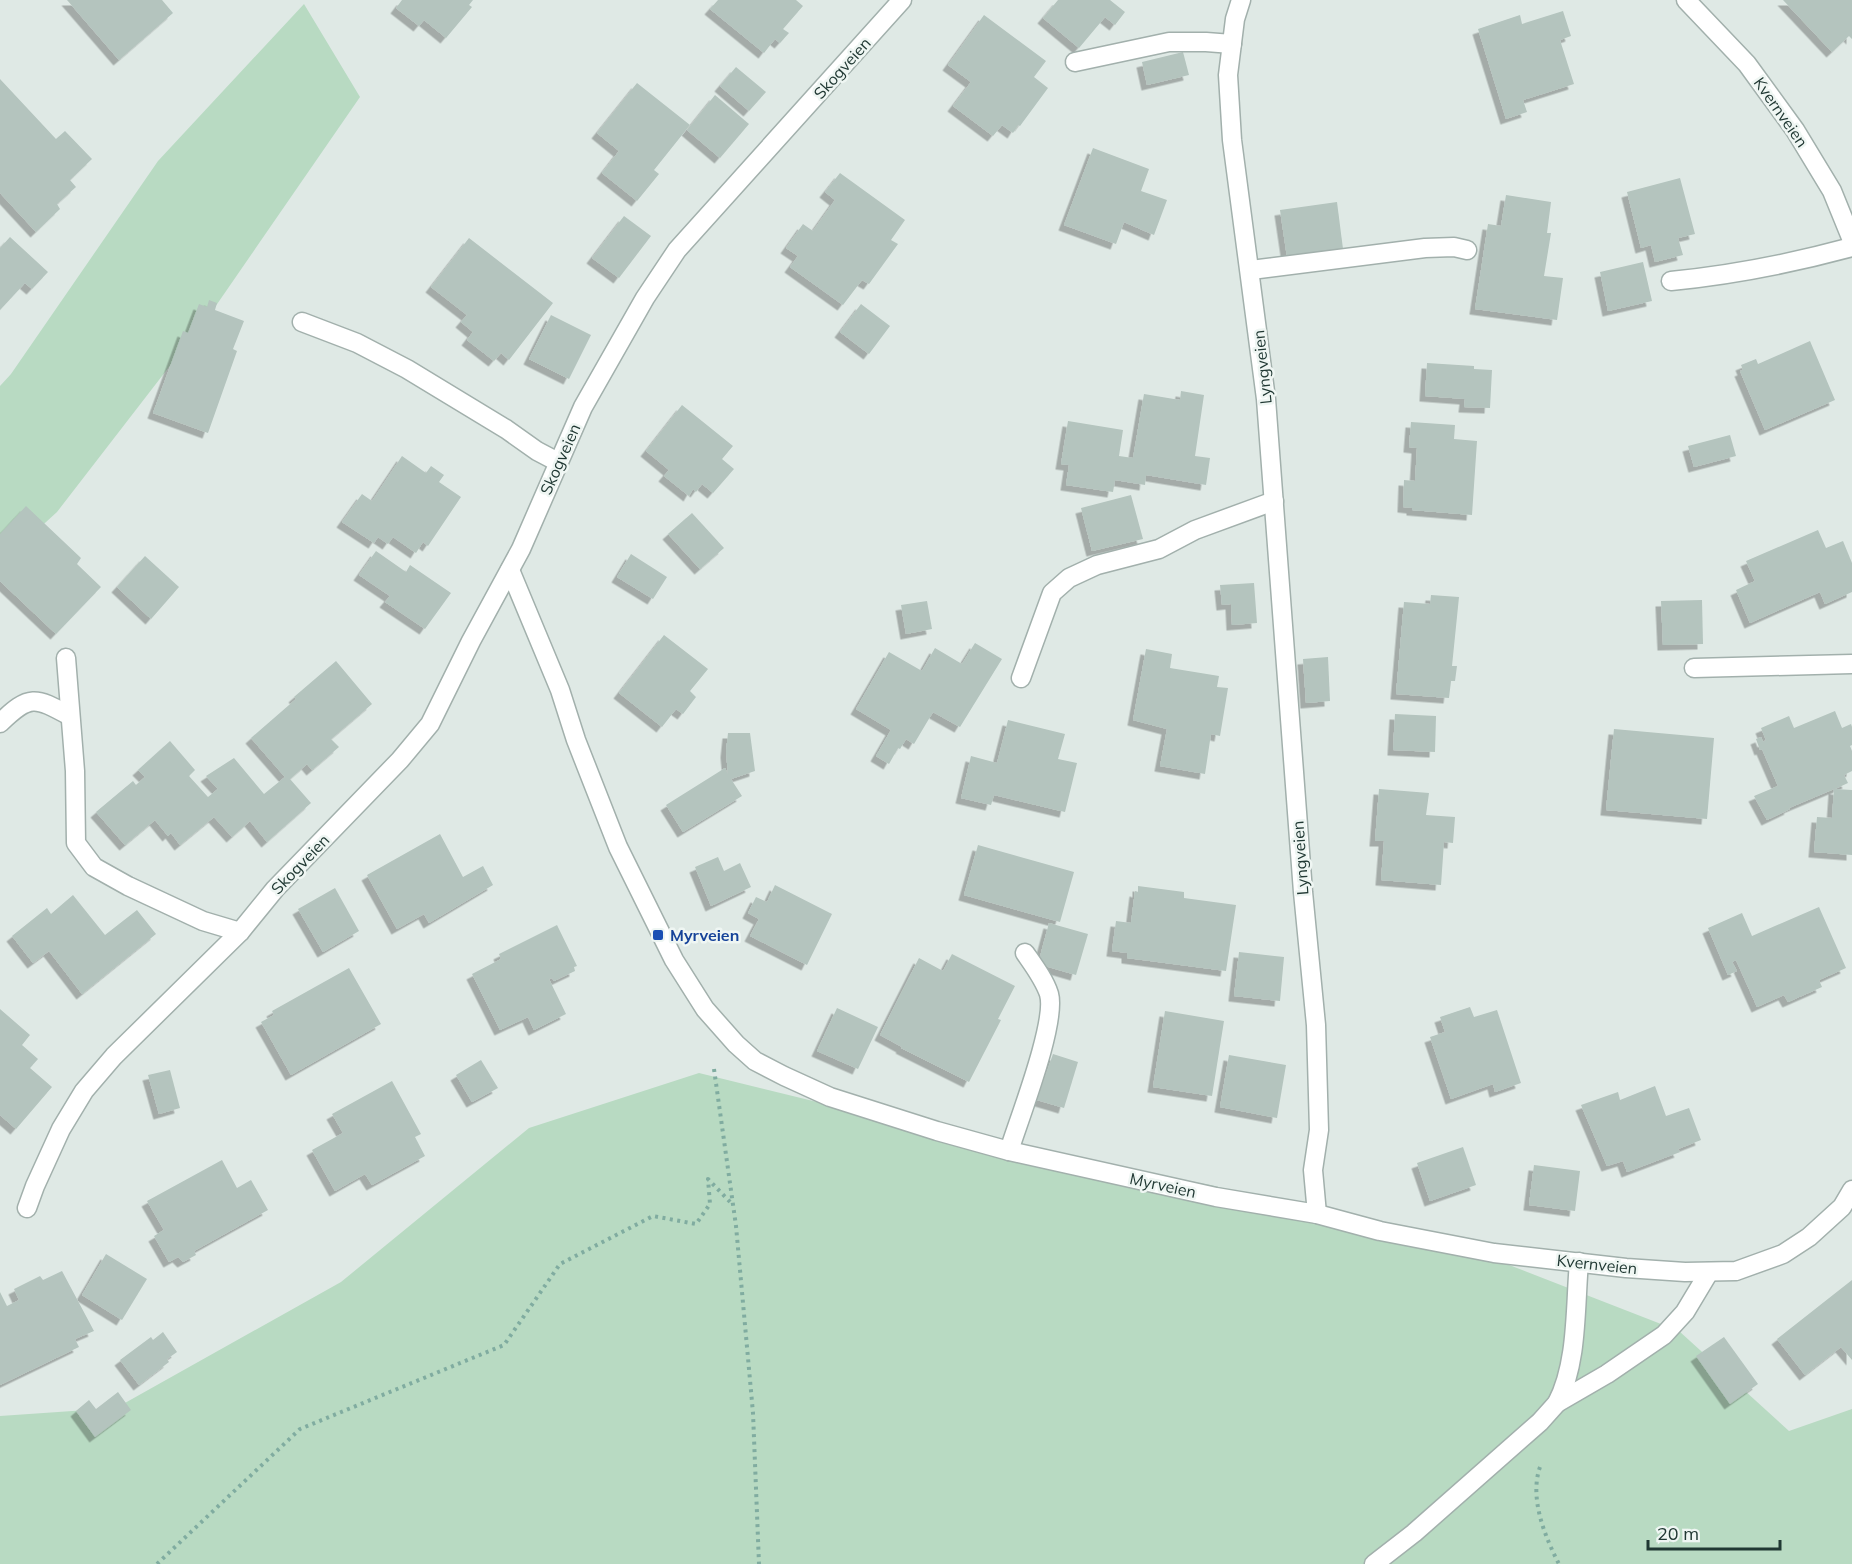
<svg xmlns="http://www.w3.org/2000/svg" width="1852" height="1564" font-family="Mulish,sans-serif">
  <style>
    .green { fill: #b8dac2 }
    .building { fill: #b4c4be; filter: url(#shadow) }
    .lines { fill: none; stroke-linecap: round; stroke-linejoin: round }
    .minor-casing { stroke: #a2b0ac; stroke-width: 21 }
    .path { stroke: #80aca0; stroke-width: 4; stroke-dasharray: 3 4.5; stroke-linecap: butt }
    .minor { stroke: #fff; stroke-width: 18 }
    .transit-dot { fill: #1a4fb4; stroke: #eff6f3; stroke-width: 2 }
    .labels { text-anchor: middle; stroke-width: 5; stroke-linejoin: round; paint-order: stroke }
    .street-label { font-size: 16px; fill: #203833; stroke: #eff6f3 }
    .transit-label { font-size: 16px; font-weight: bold; fill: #164399; stroke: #eff6f3; text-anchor: start }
  </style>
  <defs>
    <filter id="shadow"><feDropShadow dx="-5.5" dy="5.5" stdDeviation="0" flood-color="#0004"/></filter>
  </defs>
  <rect width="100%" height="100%" fill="#dfe9e5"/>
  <g class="green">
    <path d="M304,4L360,97L213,310L57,512L0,564V386L11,374L158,161Z"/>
    <path d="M699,1073L952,1135L1210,1185L1450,1242L1679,1331L1789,1431L1852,1409V1564H0V1416L116,1408L341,1282L529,1128Z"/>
  </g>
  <g class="building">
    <path d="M67,0H162L173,13L119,60Z"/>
    <path d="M402,0H473L469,5L472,7L446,38L424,20L419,26L396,8Z"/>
    <path d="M718,0H796L803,6L783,29L789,33L780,43L775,39L764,53L710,9Z"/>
    <path d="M1058,0H1110L1125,12L1115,25L1105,17L1079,48L1043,18Z"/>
    <path d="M1783,0H1852V39L1849,36L1832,52Z"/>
    <path d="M1563,11L1571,36L1560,40L1574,84L1523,100L1527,112L1506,119L1478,29L1520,15L1522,24Z"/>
    <path d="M984,15L1046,61L1034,77L1048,88L1020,126L1018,125L1013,133L1002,125L993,136L953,106L971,82L948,65Z"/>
    <path d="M1183,52L1189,75L1147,85L1142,62Z"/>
    <path d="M736,67L766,92L749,111L720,86Z"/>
    <path d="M0,79L56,139L65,131L92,159L70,180L76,187L57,204L60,209L36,232L0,193Z"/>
    <path d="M637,83L690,125L654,170L659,174L637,201L602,173L619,151L597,133Z"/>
    <path d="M715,95L749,124L720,158L687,130Z"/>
    <path d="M1093,148L1149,169L1141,191L1167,200L1154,235L1124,222L1116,244L1064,225Z"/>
    <path d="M840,173L905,220L891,240L898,244L869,284L862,280L843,305L790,267L798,256L786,248L803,224L813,231L835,200L825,192Z"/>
    <path d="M1680,178L1695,234L1678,238L1683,255L1655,262L1651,245L1641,248L1627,192Z"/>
    <path d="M1506,195L1551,202L1547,233H1551L1544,276L1563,278L1557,320L1475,309L1488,224L1501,226Z"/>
    <path d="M1337,202L1343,249L1287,257L1280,210Z"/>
    <path d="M624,216L651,236L619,278L592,258Z"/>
    <path d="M10,237L48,272L32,289L25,283L0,310V248Z"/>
    <path d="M469,238L553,303L509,360L501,353L494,361L467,340L473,332L461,322L467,315L431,287Z"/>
    <path d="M1643,262L1652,301L1608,311L1600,272Z"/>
    <path d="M209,300L217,303L215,310L244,321L233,349L237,351L208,433L153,413L183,331L188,333L199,304L207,307Z"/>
    <path d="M861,304L890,326L869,354L840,332Z"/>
    <path d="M551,315L591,335L569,379L529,359Z"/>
    <path d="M1810,341L1835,400L1765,430L1740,371L1743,370L1741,365L1756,359L1758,364Z"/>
    <path d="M1427,363L1474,366V369L1492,370L1490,408L1464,407L1465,399L1425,396Z"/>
    <path d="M1181,391L1204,395L1195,456L1210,458L1206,485L1146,475L1145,485L1115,480L1113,492L1066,485L1069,465L1061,464L1068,421L1123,430L1119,456L1133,458L1144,394L1180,400Z"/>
    <path d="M682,405L733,446L722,459L734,469L713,493L702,484L696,492L693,489L689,496L664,476L669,470L646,451Z"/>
    <path d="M1411,422L1455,425L1454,439L1477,441L1472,515L1412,510V508L1403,507L1404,480L1415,481L1417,448L1409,447Z"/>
    <path d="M1730,435L1736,456L1694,467L1688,446Z"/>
    <path d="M402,456L426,473L431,466L444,475L439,482L461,497L428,546L423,542L416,553L393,537L388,544L378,537L374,543L342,522L362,494L372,501Z"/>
    <path d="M1131,495L1143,539L1092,551L1081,508Z"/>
    <path d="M26,506L81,558L77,564L101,587L56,634L0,581V534Z"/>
    <path d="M692,513L724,548L700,569L668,534Z"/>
    <path d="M1818,530L1826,548L1843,541L1852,563V592L1825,604L1820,592L1750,623L1736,590L1755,581L1746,561Z"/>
    <path d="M376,551L406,572L410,565L451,593L425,629L385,602L390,596L359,575Z"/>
    <path d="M631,554L667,577L653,599L617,577Z"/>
    <path d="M145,556L179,587L151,619L117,587Z"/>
    <path d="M1254,583L1257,623L1232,625L1231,604L1222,605L1220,585Z"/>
    <path d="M1431,595L1459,597L1452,666H1457L1455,681H1451L1449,698L1396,694L1404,602L1430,604Z"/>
    <path d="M1702,600L1703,644L1663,645L1661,601Z"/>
    <path d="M927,601L932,629L906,634L901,605Z"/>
    <path d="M664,635L708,669L690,691L696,697L683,714L676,709L662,727L619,693Z"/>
    <path d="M975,643L1002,659L960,727L933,712L914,744L906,739L900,749L898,748L889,764L876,756L891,730L856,709L889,652L922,671L935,648L962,664Z"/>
    <path d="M1146,649L1172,654L1170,668L1219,676L1217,687L1228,688L1220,736L1211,734L1205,774L1160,766L1167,729L1133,720Z"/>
    <path d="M1328,657L1330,701L1306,703L1303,659Z"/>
    <path d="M336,661L372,704L331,739L339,747L312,770L307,764L290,779L311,803L267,842L250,821L232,837L214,817L180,845L171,833L168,836L155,820L125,845L96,812L133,781L136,785L145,777L138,770L170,741L195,770L189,776L208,797L218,789L206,776L234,758L264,794L285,777L251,738L296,699L294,697Z"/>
    <path d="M1835,711L1842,728L1851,724L1852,727V745L1850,746L1852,751V771L1844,775L1848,783L1835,789L1852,790V855L1814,852L1817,817L1832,818L1834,789L1789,808L1790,809L1767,820L1754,796L1778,786L1762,749L1760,750L1756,739L1761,737L1763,742L1766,740L1761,728L1789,716L1794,728Z"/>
    <path d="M1395,714L1436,716L1435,752L1393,750Z"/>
    <path d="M1008,720L1065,734L1058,759L1077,763L1065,812L994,795L991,805L961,798L971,756L997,763Z"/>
    <path d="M1614,729L1714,738L1707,819L1606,810Z"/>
    <path d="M728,733H750L755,771L731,779L742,796L683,832L666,805L725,768L728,774L726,752Z"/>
    <path d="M1379,789L1429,793L1426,815L1455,817L1453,843L1444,842L1441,885L1381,880L1384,841H1375Z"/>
    <path d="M440,834L463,877L483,866L493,885L429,923L424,914L397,929L367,875Z"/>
    <path d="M978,845L1074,872L1060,922L964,895Z"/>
    <path d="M718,857L724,871L740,863L751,887L711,906L695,867Z"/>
    <path d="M775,885L832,914L807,965L750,936L759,919L748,913L756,897L767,902Z"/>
    <path d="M1138,886L1184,892V898L1236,905L1226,971L1127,958V953L1112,951L1116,921L1131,923L1135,891L1138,892Z"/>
    <path d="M335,888L359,931L323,952L298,909Z"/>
    <path d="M73,895L105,935L137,910L156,934L82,994L49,951L33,963L12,936L47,908L51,914Z"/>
    <path d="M1819,907L1846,968L1819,980L1822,987L1788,1002L1784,995L1757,1007L1736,960L1732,962L1737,971L1728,975L1708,928L1742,913L1752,936Z"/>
    <path d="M1049,923L1088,934L1076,975L1038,964Z"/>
    <path d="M557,925L577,966L574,967L575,971L554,981L552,978L549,979L566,1014L534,1030L528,1017L500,1030L472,974L501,959L499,954Z"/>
    <path d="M1239,952L1284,957L1280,1001L1234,996Z"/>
    <path d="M952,954L1015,986L998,1019L1001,1020L969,1082L901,1048L902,1047L880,1035L919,958L943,971Z"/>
    <path d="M349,968L381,1024L291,1075L261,1022L274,1015L272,1011Z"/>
    <path d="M1470,1007L1474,1017L1497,1010L1521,1083L1495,1092L1493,1084L1451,1099L1430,1037L1445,1032L1440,1017Z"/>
    <path d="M837,1008L878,1027L858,1069L817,1051Z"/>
    <path d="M0,1009L30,1035L22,1045L38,1059L30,1068L52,1087L16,1129L0,1115Z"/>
    <path d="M1165,1011L1224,1021L1212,1096L1153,1087Z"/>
    <path d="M1053,1054L1078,1062L1064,1108L1037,1100Z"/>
    <path d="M1229,1055L1286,1065L1277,1118L1220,1107Z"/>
    <path d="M481,1060L498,1088L472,1102L456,1075Z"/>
    <path d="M170,1070L180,1108L159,1114L148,1075Z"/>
    <path d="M392,1081L421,1134L415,1137L425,1156L372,1185L365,1174L335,1191L312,1150L343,1133L332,1114Z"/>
    <path d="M1655,1086L1666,1116L1689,1108L1701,1140L1678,1149L1680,1152L1627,1172L1623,1161L1607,1166L1581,1105L1618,1092L1620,1100Z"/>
    <path d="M1463,1147L1476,1185L1430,1201L1417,1163Z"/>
    <path d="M222,1160L237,1188L251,1180L268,1210L194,1251L196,1255L183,1262L178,1257L169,1262L154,1236L164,1230L147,1201Z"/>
    <path d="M1534,1165L1580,1171L1575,1211L1529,1205Z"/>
    <path d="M106,1254L147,1279L122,1320L82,1295Z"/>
    <path d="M62,1271L94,1331L75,1339L79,1347L0,1385V1292L7,1306L19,1300L14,1289L40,1276L43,1280Z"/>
    <path d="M1852,1280V1360L1841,1347L1805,1375L1777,1339Z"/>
    <path d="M163,1332L177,1352L167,1359L169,1362L139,1385L120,1360L151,1337L153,1340Z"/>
    <path d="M1724,1337L1758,1384L1730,1404L1696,1356Z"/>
    <path d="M118,1392L131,1410L95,1437L76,1411L89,1400L96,1409Z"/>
  </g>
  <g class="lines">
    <defs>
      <g id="minor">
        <path d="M1241,0L1235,19L1228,75L1232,140L1266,399L1303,892L1316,1025L1319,1130L1313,1170L1317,1214"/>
        <path d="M1686,0L1747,64L1795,130L1832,191L1852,240"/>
        <path d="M1075,62L1169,42H1206L1232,44"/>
        <path d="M1251,270L1425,248L1454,247L1467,250"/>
        <path d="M1671,281C1733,275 1793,263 1852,247"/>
        <path d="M302,322L357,343L407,369L506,429L537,451L558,462"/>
        <path d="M510,570L560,690L576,740L618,847L674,960L705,1009L736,1044L755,1061L784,1076L830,1097L937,1131L1009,1151L1216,1197L1317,1214L1380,1231L1494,1253L1626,1268L1685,1272L1736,1271L1783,1254L1809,1237L1842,1207L1852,1190"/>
        <path d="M66,658L75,771L76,843L94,867L128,886L203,921L240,932"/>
        <path d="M1694,668L1852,664"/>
        <path d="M1021,678L1052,593L1069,578L1097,565L1159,549L1195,530L1274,501"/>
        <path d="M0,723C30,694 35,697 70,716"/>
        <path d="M1009,1151C1019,1119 1057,1022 1049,994C1044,979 1034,966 1025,953"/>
        <path d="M27,1208L35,1186L61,1129L84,1091L114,1056L240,932L275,889L400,760L430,724L471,641L521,549L583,407L645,298L677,250L902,0"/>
        <path d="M1557,1403C1578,1363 1575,1306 1579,1262"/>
        <path d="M1374,1564L1414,1533L1540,1422L1557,1403L1607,1374L1664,1335L1685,1312L1709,1272"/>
      </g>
    </defs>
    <use href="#minor" class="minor-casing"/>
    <g class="path">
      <path d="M714,1069L736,1226L753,1413L759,1564"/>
      <path d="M1540,1467C1529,1498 1545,1537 1559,1564"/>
      <path d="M157,1564L300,1429L504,1345L560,1264L653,1216L696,1224L710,1204L708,1179L733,1205"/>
    </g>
    <use href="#minor" class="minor"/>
  </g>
  <rect class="transit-dot" x="652" y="929" width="12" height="12" rx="3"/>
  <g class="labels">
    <g class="street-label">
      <text transform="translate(842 68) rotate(-48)" y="6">Skogveien</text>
      <text transform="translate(1781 112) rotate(55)" y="6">Kvernveien</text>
      <text transform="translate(1262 367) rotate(-96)" y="6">Lyngveien</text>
      <text transform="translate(560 459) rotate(-66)" y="6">Skogveien</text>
      <text transform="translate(1300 858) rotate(-94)" y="6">Lyngveien</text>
      <text transform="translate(300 864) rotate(-46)" y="6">Skogveien</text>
      <text transform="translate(1163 1185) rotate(12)" y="6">Myrveien</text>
      <text transform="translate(1597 1264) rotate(6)" y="6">Kvernveien</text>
    </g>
    <g class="transit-label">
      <text x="670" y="941">Myrveien</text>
    </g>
  </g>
  <path d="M1648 1540v9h132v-9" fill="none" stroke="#203833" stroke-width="3"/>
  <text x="1657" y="1540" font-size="18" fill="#203833" stroke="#eff6f3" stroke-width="4.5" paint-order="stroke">20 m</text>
</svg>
